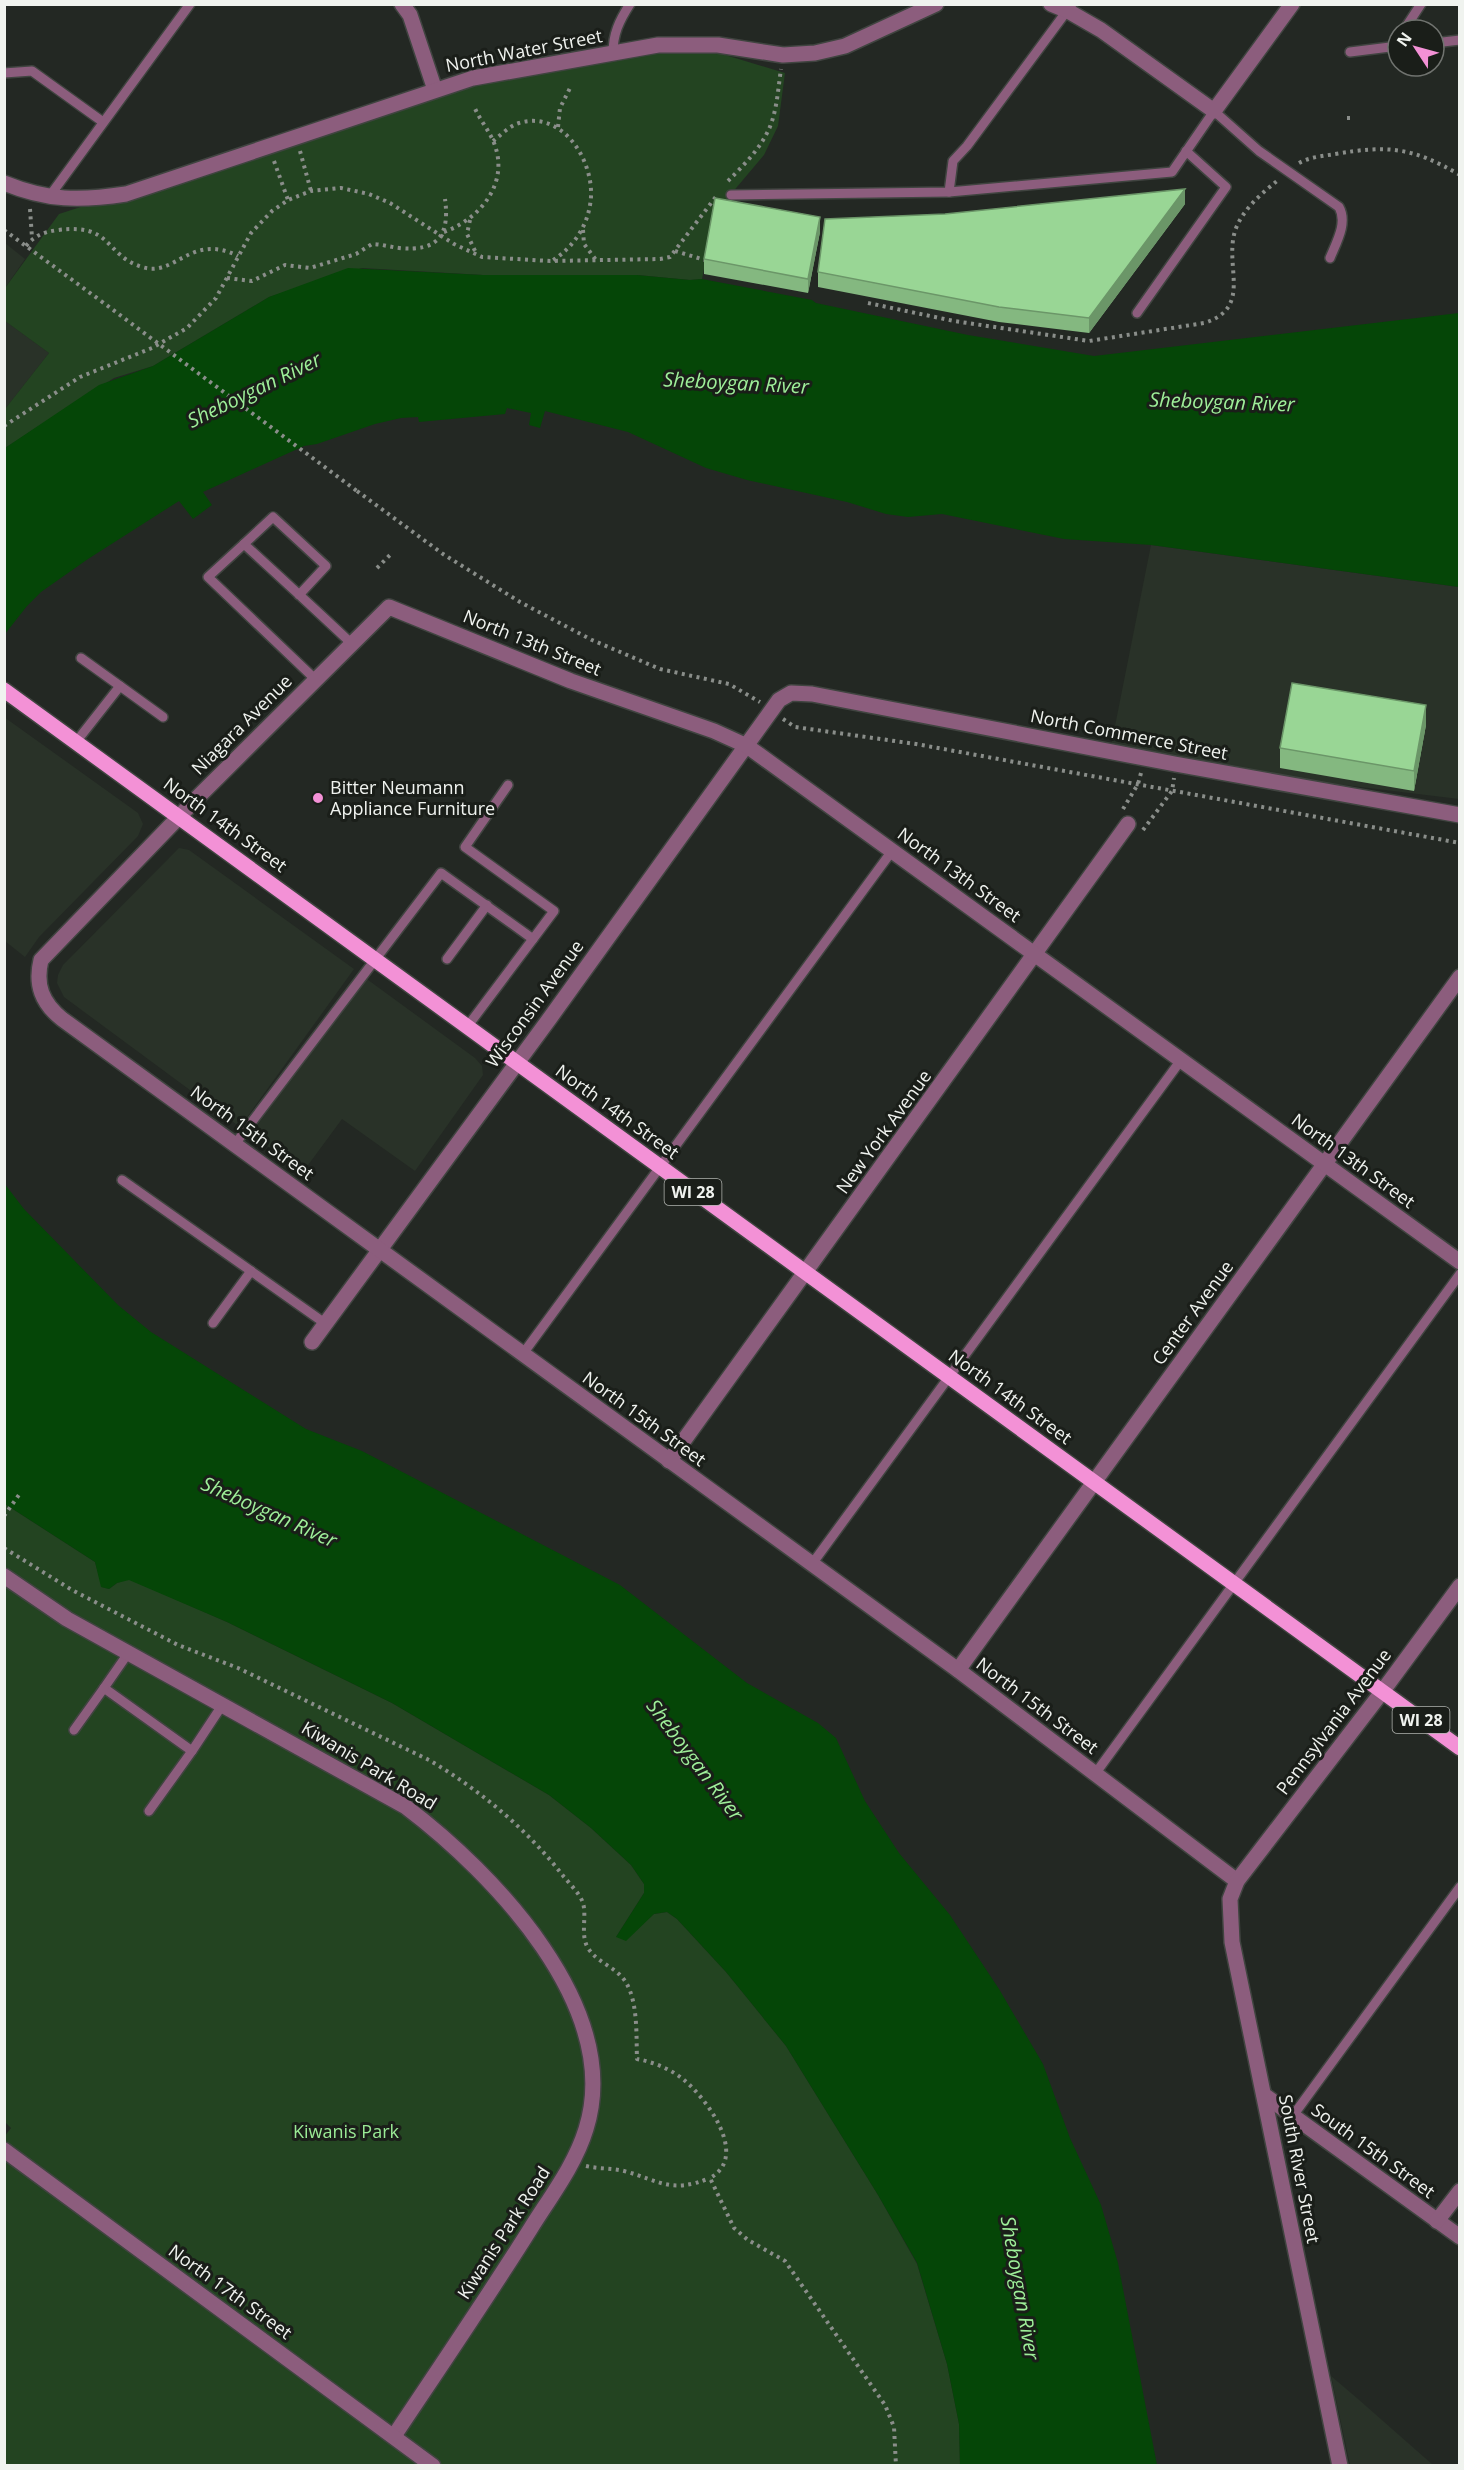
<svg xmlns="http://www.w3.org/2000/svg" width="1464" height="2470" font-family="'Open Sans',sans-serif">
  <style>
    .built { fill: #293228 }
    .green { fill: #234421 }
    .water { fill: #054607 }
    .lines { fill: none; stroke-linecap: round; stroke-linejoin: round }
    .service-casing { stroke: #404440; stroke-width: 12 }
    .minor-casing { stroke: #404440; stroke-width: 18 }
    .tertiary-casing { stroke: #404440; stroke-width: 18 }
    .primary-casing { stroke: #404440; stroke-width: 18 }
    .path { stroke: #8a8e8a; stroke-width: 4; stroke-dasharray: 3 4.5; stroke-linecap: butt }
    .service { stroke: #8c5d7d; stroke-width: 9 }
    .minor { stroke: #8c5d7d; stroke-width: 15 }
    .tertiary { stroke: #8c5d7d; stroke-width: 15 }
    .primary { stroke: #f391d6; stroke-width: 15 }
    .path-bridge { stroke: #8a8e8a; stroke-width: 4; stroke-dasharray: 3 4.5; stroke-linecap: butt }
    .wall { fill: #84b880 }
    .shaded-wall { fill: #6b9668 }
    .building { fill: #99d695; stroke: #6b9668; stroke-width: 1.5 }
    .poi-dot { fill: #f391d6; stroke: #1a1e19; stroke-width: 2 }
    .labels { text-anchor: middle; stroke-width: 6; stroke-linejoin: round; paint-order: stroke }
    .shield { fill: #1a1e19; stroke: #b0b3af; stroke-width: 1.5 }
    .shield-label { font-size: 16px; font-weight: bold; fill: #f0f3ef }
    .street-label { font-size: 18px; fill: #f0f3ef; stroke: #1a1e19 }
    .poi-label { font-size: 18px; fill: #f0f3ef; stroke: #1a1e19; text-anchor: start }
    .park-label { font-size: 18px; fill: #9aea95; stroke: #1a1e19 }
    .water-label { font-size: 20px; font-style: italic; fill: #9eef99; stroke: #1a1e19 }
  </style>
  <rect width="100%" height="100%" fill="#232823"/>
  <g class="built">
    <path d="M5,243L25,259L5,288Z"/>
    <path d="M5,321L49,353L5,409Z"/>
    <path d="M1151,545L1459,587V799L1180,765L1110,751Z"/>
    <path d="M4,717L138,813L143,824L138,836L39,937L25,957L5,941Z"/>
    <path d="M179,848L189,850L354,969L240,1127L64,997L57,983L58,975L63,965Z"/>
    <path d="M364,977L475,1058L482,1066L483,1075L415,1171L342,1119L303,1172L251,1134Z"/>
    <path d="M1331,2376L1358,2399L1433,2465H1350Z"/>
  </g>
  <g class="green">
    <path d="M696,46L785,73L778,126L764,155L715,213L702,279L690,280L637,275H483L362,268L269,297L153,366L114,378L5,448V409L49,353L5,321V288L59,214L465,82Z"/>
    <path d="M5,1504L95,1562L102,1587L109,1589L117,1583L129,1579L227,1622L392,1703L549,1795L591,1828L631,1865L644,1884V1893L616,1937L641,1925L654,1914L667,1912L677,1919L726,1972L786,2046L878,2195L917,2264L947,2364L959,2424L960,2465H5L4,2137L11,2128L5,2122Z"/>
  </g>
  <g class="water">
    <path d="M348,268L483,275H637L690,280L702,279L812,300L816,303L968,335L1094,356L1459,313V587L1151,545L1064,539L942,514L908,517L886,514L847,502L747,480L706,468L628,432L545,411L540,428L529,425L531,413L507,408L505,414L419,422L418,417L401,418L375,424L317,444L304,446L203,492L212,505L193,519L179,501L88,559L41,592L27,606L5,634V448L99,385L153,366L269,297Z"/>
    <path d="M4,1183L24,1209L118,1305L151,1332L306,1429L362,1451L620,1585L747,1683L818,1723L836,1738L865,1801L899,1853L950,1915L999,1989L1043,2064L1070,2138L1101,2205L1118,2263L1157,2465H960L959,2424L947,2364L917,2263L878,2195L786,2046L726,1972L677,1919L667,1912L654,1914L626,1941L616,1937L644,1893V1884L631,1865L591,1828L549,1795L392,1703L227,1622L129,1580L117,1583L109,1589L101,1587L95,1562L5,1504Z"/>
  </g>
  <g class="lines">
    <defs>
      <g id="service">
        <path d="M1404,30L1421,4"/>
        <path d="M1434,43L1460,40"/>
        <path d="M1350,52L1398,46"/>
        <path d="M613,53C613,34 619,21 630,4"/>
        <path d="M4,73L32,71L103,122"/>
        <path d="M949,192L1172,172L1214,111L1259,151L1339,207C1348,223 1336,243 1330,258"/>
        <path d="M731,195L949,192L953,161L967,146L1072,4"/>
        <path d="M49,197L190,4"/>
        <path d="M1137,313L1226,187L1186,151"/>
        <path d="M244,544L208,577L315,679"/>
        <path d="M299,595L326,566L273,517L244,544C280,577 316,610 352,644"/>
        <path d="M120,686L163,717"/>
        <path d="M76,742L120,686L81,658"/>
        <path d="M508,785L465,847L554,911L533,939"/>
        <path d="M447,959L487,905"/>
        <path d="M235,1144L441,873L533,939L467,1027"/>
        <path d="M122,1180L326,1324"/>
        <path d="M213,1323L251,1271"/>
        <path d="M522,1355L892,851"/>
        <path d="M812,1564L1181,1060"/>
        <path d="M129,1652L104,1688L192,1751L223,1704"/>
        <path d="M74,1730L104,1688"/>
        <path d="M1095,1774L1460,1274"/>
        <path d="M149,1811L192,1751"/>
        <path d="M1292,2117L1460,1887"/>
      </g>
      <g id="minor">
        <path d="M402,4L410,15L435,90"/>
        <path d="M1051,4L1068,11L1101,30L1214,111L1292,4"/>
        <path d="M4,183C48,201 80,201 126,194L473,78L658,45H718L783,55L815,53L845,46L936,4"/>
        <path d="M312,1342L550,1018L779,700L791,693L812,694L1175,764L1460,815"/>
        <path d="M669,1461L1128,824"/>
        <path d="M4,1576L67,1619L406,1807C493,1873 624,2008 586,2129C575,2165 551,2196 531,2228C487,2298 440,2367 394,2436"/>
        <path d="M958,1670L1460,977"/>
        <path d="M1237,1881L958,1670L62,1019C42,1003 35,985 41,960L200,795L389,607L571,681L714,731L747,746L1460,1262"/>
        <path d="M1264,2095L1460,2237"/>
        <path d="M4,2150L433,2466"/>
        <path d="M1437,2221L1460,2191"/>
        <path d="M1340,2466L1232,1942L1230,1899L1237,1881L1382,1692"/>
      </g>
      <path id="tertiary" d="M1382,1692L1460,1586"/>
      <path id="primary" d="M4,690L1460,1748"/>
    </defs>
    <use href="#service" class="service-casing"/>
    <use href="#minor" class="minor-casing"/>
    <use href="#tertiary" class="tertiary-casing"/>
    <use href="#primary" class="primary-casing"/>
    <g class="path">
      <path d="M1347,118H1351"/>
      <path d="M558,127L560,108L570,88"/>
      <path d="M493,141C501,135 509,126 519,123C562,110 593,159 591,197C589,224 575,246 552,261"/>
      <path d="M300,151L311,191"/>
      <path d="M274,161L288,200"/>
      <path d="M1299,163C1310,157 1323,156 1335,154C1388,145 1412,147 1460,175"/>
      <path d="M728,181C743,166 760,149 769,129C777,111 778,89 781,69"/>
      <path d="M30,209L32,238"/>
      <path d="M470,220L467,234L476,253"/>
      <path d="M4,230L101,301"/>
      <path d="M583,230L584,244L596,260"/>
      <path d="M444,232C480,219 510,183 494,143C489,130 479,119 474,106"/>
      <path d="M26,246C35,235 44,232 58,230C113,223 104,255 142,267C175,278 191,232 238,256"/>
      <path d="M675,251L705,260"/>
      <path d="M227,278L252,281L285,265L310,268L356,254L372,244C381,244 390,247 399,248C438,252 450,235 445,199"/>
      <path d="M868,303L954,321L1089,341L1204,323C1253,308 1224,267 1235,231C1242,210 1261,194 1277,181"/>
      <path d="M4,426L80,377L152,348L187,328L216,298L251,233L272,211L288,200L311,191L341,188L369,194L390,203L454,244L482,257L550,261L660,259L670,257L718,194"/>
      <path d="M357,491L443,554L520,602L592,640L660,669L729,684L760,702"/>
      <path d="M377,568L391,554"/>
      <path d="M783,719L795,727L916,744L1460,843"/>
      <path d="M1123,809L1138,784L1141,773"/>
      <path d="M1143,830L1172,791L1174,778"/>
      <path d="M4,1516L21,1492"/>
      <path d="M4,1548L72,1590L178,1645L238,1668L429,1760C480,1790 528,1830 564,1877C570,1884 580,1894 583,1903C587,1917 580,1935 588,1948C596,1961 610,1965 620,1975C639,1993 636,2035 637,2059C653,2062 671,2069 684,2080C706,2098 750,2156 710,2178L734,2228L748,2240L785,2261L885,2405L894,2427L896,2466"/>
      <path d="M586,2166C599,2169 612,2168 624,2171C661,2181 670,2194 710,2178"/>
    </g>
    <use href="#service" class="service"/>
    <use href="#minor" class="minor"/>
    <use href="#tertiary" class="tertiary"/>
    <use href="#primary" class="primary"/>
    <path class="path-bridge" d="M101,301L357,491"/>
  </g>
  <g class="wall">
    <path d="M1185,204L1089,333L999,322L818,287V272Z"/>
    <path d="M820,232L808,293L704,274V259Z"/>
    <path d="M1426,725L1414,791L1280,768V748Z"/>
  </g>
  <g class="shaded-wall">
    <path d="M1185,189V204L1089,333V318Z"/>
    <path d="M820,217V232L808,293V279Z"/>
    <path d="M1426,705V725L1414,791V771Z"/>
  </g>
  <g class="building">
    <path d="M1185,189L1089,318L999,307L818,272L825,219L945,214Z"/>
    <path d="M715,198L820,217L808,279L704,259Z"/>
    <path d="M1292,683L1426,705L1414,771L1280,748Z"/>
  </g>
  <circle class="poi-dot" cx="318" cy="798" r="6"/>
  <g class="labels">
    <g class="shield">
      <rect x="664.5" y="1179" width="57" height="26" rx="4.5"/>
      <rect x="1392.5" y="1707" width="57" height="26" rx="4.5"/>
    </g>
    <g class="shield-label">
      <text x="693" y="1198">WI 28</text>
      <text x="1421" y="1726">WI 28</text>
    </g>
    <g class="street-label">
      <text transform="translate(524 51) rotate(-11)" y="6">North Water Street</text>
      <text transform="translate(532 643) rotate(22)" y="6">North 13th Street</text>
      <text transform="translate(242 725) rotate(-45)" y="6">Niagara Avenue</text>
      <text transform="translate(1129 735) rotate(11)" y="6">North Commerce Street</text>
      <text transform="translate(225 825) rotate(36)" y="6">North 14th Street</text>
      <text transform="translate(959 875) rotate(36)" y="6">North 13th Street</text>
      <text transform="translate(535 1004) rotate(-54)" y="6">Wisconsin Avenue</text>
      <text transform="translate(617 1112) rotate(36)" y="6">North 14th Street</text>
      <text transform="translate(884 1132) rotate(-54)" y="6">New York Avenue</text>
      <text transform="translate(252 1133) rotate(36)" y="6">North 15th Street</text>
      <text transform="translate(1353 1161) rotate(36)" y="6">North 13th Street</text>
      <text transform="translate(1193 1313) rotate(-54)" y="6">Center Avenue</text>
      <text transform="translate(1010 1397) rotate(36)" y="6">North 14th Street</text>
      <text transform="translate(644 1419) rotate(36)" y="6">North 15th Street</text>
      <text transform="translate(1037 1706) rotate(37)" y="6">North 15th Street</text>
      <text transform="translate(1334 1722) rotate(-53)" y="6">Pennsylvania Avenue</text>
      <text transform="translate(369 1766) rotate(31)" y="6">Kiwanis Park Road</text>
      <text transform="translate(1373 2151) rotate(36)" y="6">South 15th Street</text>
      <text transform="translate(1299 2169) rotate(79)" y="6">South River Street</text>
      <text transform="translate(504 2233) rotate(-57)" y="6">Kiwanis Park Road</text>
      <text transform="translate(230 2292) rotate(36)" y="6">North 17th Street</text>
    </g>
    <g class="poi-label">
      <text x="330" y="794">Bitter Neumann<tspan x="330" dy="21">Appliance Furniture</tspan></text>
    </g>
    <g class="park-label">
      <text x="346" y="2138">Kiwanis Park</text>
    </g>
    <g class="water-label">
      <text transform="translate(736 383) rotate(3)" y="7">Sheboygan River</text>
      <text transform="translate(254 390) rotate(-26)" y="7">Sheboygan River</text>
      <text transform="translate(1222 402) rotate(2)" y="7">Sheboygan River</text>
      <text transform="translate(269 1512) rotate(24)" y="7">Sheboygan River</text>
      <text transform="translate(695 1760) rotate(53)" y="7">Sheboygan River</text>
      <text transform="translate(1020 2288) rotate(80)" y="7">Sheboygan River</text>
    </g>
  </g>
  <rect width="1464" height="2470" fill="none" stroke="#f0f3ef" stroke-width="12"/>
  <g transform="translate(1416 48) rotate(306)"><circle r="28" fill="#1a1e19" stroke="#70736f" stroke-width="1.5"/>
  <path d="M0-4.5L10 22L0 15L-10 22Z" fill="#f391d6"/>
  <text y="-9" font-size="16" font-weight="bold" text-anchor="middle" fill="#f0f3ef">N</text>
  </g>
</svg>
